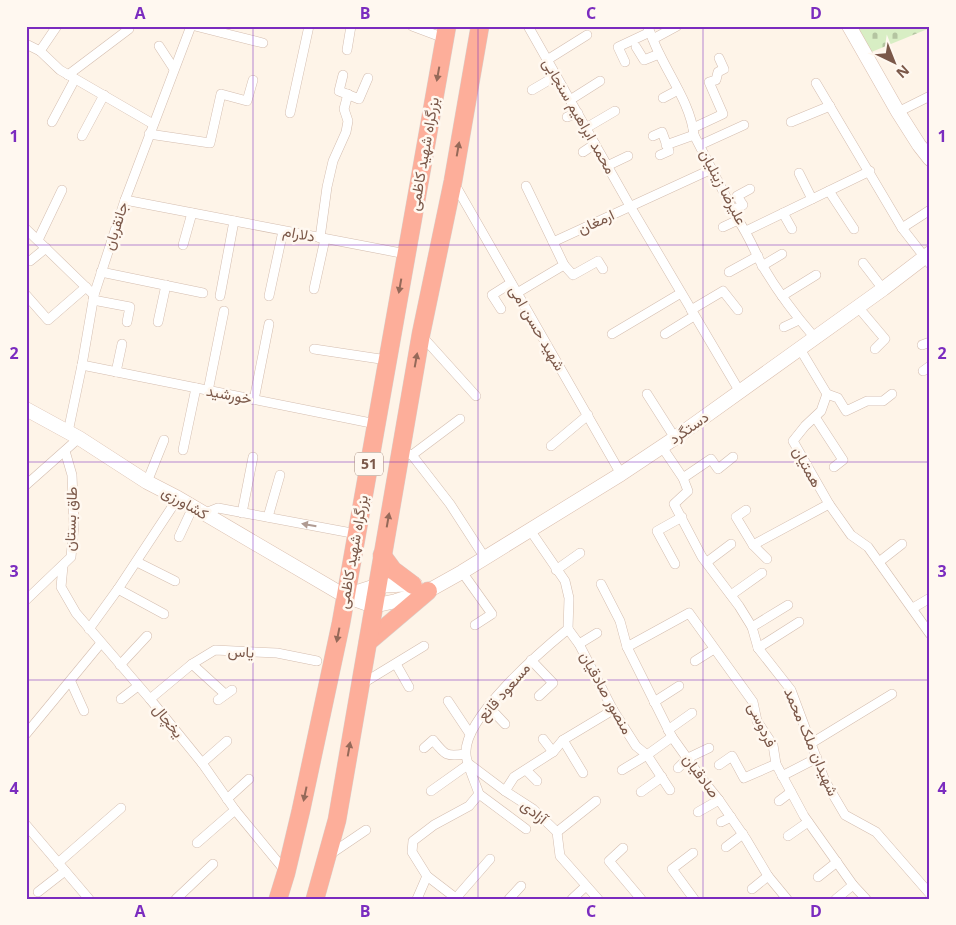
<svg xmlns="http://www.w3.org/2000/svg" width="956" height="925" font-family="'Open Sans',Vazirmatn,sans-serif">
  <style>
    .cemetery { fill: url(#cemetery-stones) }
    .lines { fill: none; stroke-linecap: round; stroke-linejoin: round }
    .street-casing { stroke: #d4bdaf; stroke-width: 10 }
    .secondary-casing { stroke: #dabeae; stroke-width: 15 }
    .highway-casing { stroke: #dad0cc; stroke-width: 19 }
    .street { stroke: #fff; stroke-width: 9 }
    .secondary { stroke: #fff; stroke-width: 14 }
    .highway { stroke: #fdae9a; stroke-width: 18 }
    .oneway { fill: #956959 }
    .oneway2 { fill: #b09b92 }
    .grid { fill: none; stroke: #7b2cbf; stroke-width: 1; stroke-opacity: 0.55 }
    .labels { text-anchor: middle; stroke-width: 5; stroke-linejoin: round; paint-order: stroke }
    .shield { fill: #fff8f0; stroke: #a3887b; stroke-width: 1 }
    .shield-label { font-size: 14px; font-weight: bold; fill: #7b5849 }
    .street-label { font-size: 15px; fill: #7b5849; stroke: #fff8f0 }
    .neatline { fill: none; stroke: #7b2cbf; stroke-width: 2 }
    .grid-label { font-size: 16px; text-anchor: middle; font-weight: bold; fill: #7b2cbf }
  </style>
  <defs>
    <pattern id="cemetery-stones" width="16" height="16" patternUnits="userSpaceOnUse" patternTransform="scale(1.25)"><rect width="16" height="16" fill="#d8eec4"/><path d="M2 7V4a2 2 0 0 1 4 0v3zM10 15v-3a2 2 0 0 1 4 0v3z" fill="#b4c4a1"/></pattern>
  </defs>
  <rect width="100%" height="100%" fill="#fef4e8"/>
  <path class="cemetery" d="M857,26H930V28L869,53Z"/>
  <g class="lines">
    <defs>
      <g id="street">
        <path d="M195,26L263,43"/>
        <path d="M412,26L444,38"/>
        <path d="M528,26L630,206L740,392"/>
        <path d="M647,26C652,36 655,46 660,55C672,80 691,107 694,135L738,220C748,234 754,250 762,265C777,291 796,316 815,338"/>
        <path d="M653,39L677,26"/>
        <path d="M26,44L40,51L60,70L153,124"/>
        <path d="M159,46L174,69"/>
        <path d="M636,47L644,60L659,54"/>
        <path d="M347,50L351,26"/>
        <path d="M40,51L57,26"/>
        <path d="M547,60L587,35"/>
        <path d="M625,62L618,47L650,32"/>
        <path d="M68,75L129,29"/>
        <path d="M343,75L339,91L359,99L368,78"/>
        <path d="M816,83L902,228L930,264"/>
        <path d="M532,90L556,76"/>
        <path d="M663,98L678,90"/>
        <path d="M570,100L600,81"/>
        <path d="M898,112L930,96"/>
        <path d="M290,113L309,26"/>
        <path d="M567,117L578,113"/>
        <path d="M52,122L75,79"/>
        <path d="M791,122L830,106"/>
        <path d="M586,128L615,111"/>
        <path d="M693,128L723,114L709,82L716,80L718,72L724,69L719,58"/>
        <path d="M149,134L210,143L221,94L247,101L253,80"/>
        <path d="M82,136L104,95"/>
        <path d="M653,136L662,132L669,151L660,155"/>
        <path d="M666,145L694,135"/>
        <path d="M700,145L744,125"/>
        <path d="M583,152L595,144"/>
        <path d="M607,166L628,156"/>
        <path d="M799,173L812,199"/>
        <path d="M454,183L621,474"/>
        <path d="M526,186L553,242"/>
        <path d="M829,191L854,229"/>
        <path d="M125,200L406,254"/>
        <path d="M734,210L743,205L737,196L750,189"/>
        <path d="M783,213L792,229"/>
        <path d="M723,227L738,220"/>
        <path d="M902,228L930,210"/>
        <path d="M26,229L94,295"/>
        <path d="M746,231L870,171"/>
        <path d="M320,238L327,187L333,161L346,132L348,121L344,109L348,94"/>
        <path d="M38,240L62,190"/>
        <path d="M183,245L192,213"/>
        <path d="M30,261L46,248"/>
        <path d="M863,263L883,289"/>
        <path d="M564,265L573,275L598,261L603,269"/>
        <path d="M762,266L782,254"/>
        <path d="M101,272L203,293"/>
        <path d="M729,272L758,256"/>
        <path d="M314,289L325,239"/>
        <path d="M517,293L564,265L553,242L712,169"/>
        <path d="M26,295L48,320L86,287"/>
        <path d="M220,296L234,221"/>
        <path d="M269,296L283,231"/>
        <path d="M782,296L816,275"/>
        <path d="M93,300L130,307L127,322"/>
        <path d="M858,307L885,339L875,349"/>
        <path d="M501,309L492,295L511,283"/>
        <path d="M691,310L723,291L738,310"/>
        <path d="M158,322L166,285"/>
        <path d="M784,327L799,320"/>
        <path d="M612,334L681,293"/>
        <path d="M665,334L694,316"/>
        <path d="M421,335L476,396"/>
        <path d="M922,345L930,342"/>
        <path d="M314,349L387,360"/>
        <path d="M800,349L827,394L821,411L805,426L793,441L829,504L851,535L868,547L930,634"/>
        <path d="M82,365L376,424"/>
        <path d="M923,371L930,366"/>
        <path d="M116,372L122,344"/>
        <path d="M208,391L224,311"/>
        <path d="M647,394L675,438"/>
        <path d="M827,394L838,398L846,411L867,401H883L892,394"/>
        <path d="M254,400L269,324"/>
        <path d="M815,417L843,460L834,467"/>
        <path d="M68,432L82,365L94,295L125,200L191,26"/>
        <path d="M551,446L588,415"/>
        <path d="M662,447L683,478L688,491L674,504L702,557L739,606L752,627L758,648L791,690L825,781L845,815L876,832L930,894"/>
        <path d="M183,450L196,388"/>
        <path d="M400,451L412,455L450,504L485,558"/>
        <path d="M412,455L460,419"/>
        <path d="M683,478L711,459L718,469L733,457"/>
        <path d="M147,482L164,440"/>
        <path d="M26,485L79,438"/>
        <path d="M746,510L736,517L753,545L767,559"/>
        <path d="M242,513L253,457"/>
        <path d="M203,514L218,508L357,534"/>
        <path d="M268,517L280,475"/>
        <path d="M179,537L193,507"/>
        <path d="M753,545L829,504"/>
        <path d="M137,562L175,581"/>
        <path d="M707,562L731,544"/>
        <path d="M879,562L902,544"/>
        <path d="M675,564L657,531L682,517"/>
        <path d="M63,566L61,587L76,613L150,699L202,763L235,810L286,872"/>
        <path d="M556,570L580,553"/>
        <path d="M462,572L492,614L475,625"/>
        <path d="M601,584L620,621L627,647L672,737L702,779L719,800L746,839L768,876L787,899"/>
        <path d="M118,589L164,614"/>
        <path d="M731,595L762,573"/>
        <path d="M26,600L71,557L74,525L72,475L65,451"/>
        <path d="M913,608L930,598"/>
        <path d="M752,627L788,605"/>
        <path d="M89,629L118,589L178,498"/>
        <path d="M568,629L579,644L613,710L636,746L647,755L670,790"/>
        <path d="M579,644L597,633"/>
        <path d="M627,647L689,613L753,702L757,721L773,745L776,764L804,816L853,885L866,899"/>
        <path d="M758,648L799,622"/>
        <path d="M531,660L553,683L539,696"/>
        <path d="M695,661L714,649"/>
        <path d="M192,664L225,694"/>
        <path d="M396,664L409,687"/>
        <path d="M120,665L147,636"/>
        <path d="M71,682L84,711"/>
        <path d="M360,685L424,646"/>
        <path d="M121,699L138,686"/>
        <path d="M150,699L192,664L215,650L277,653L317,661"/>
        <path d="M218,700L232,690"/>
        <path d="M448,701L470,734"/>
        <path d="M654,702L679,686"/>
        <path d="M489,707L505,724"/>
        <path d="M668,730L692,713"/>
        <path d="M26,734L101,643"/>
        <path d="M543,739L553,752"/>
        <path d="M563,740L583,773"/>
        <path d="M810,744L892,694"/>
        <path d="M424,748L433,740C445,755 446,757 465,754"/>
        <path d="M202,763L227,741"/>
        <path d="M719,765L732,756L744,778L776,764"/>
        <path d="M678,768L688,758L709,748"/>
        <path d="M526,770L537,781"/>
        <path d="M622,770L647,755L672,737"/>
        <path d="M782,776L817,758"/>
        <path d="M431,791L469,764L505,791L533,809L557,832L560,856L598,899"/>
        <path d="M505,791L514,777L553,752L563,740L613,710"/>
        <path d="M641,792L662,777"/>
        <path d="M479,794L526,829"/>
        <path d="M227,799L249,779"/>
        <path d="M779,801L791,792"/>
        <path d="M698,812L719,800"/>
        <path d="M721,822L731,817"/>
        <path d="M26,825L89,899"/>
        <path d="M557,832L596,801"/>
        <path d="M788,836L808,822"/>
        <path d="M197,843L235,810"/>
        <path d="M726,847L743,834"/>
        <path d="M623,848L609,861L641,899"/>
        <path d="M693,853L672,869L694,899"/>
        <path d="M329,855L366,830"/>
        <path d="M58,863L121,808"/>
        <path d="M427,876L457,899"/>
        <path d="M818,877L837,862"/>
        <path d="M752,889L768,876"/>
        <path d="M38,892L65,871"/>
        <path d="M456,898L490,859"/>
        <path d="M176,899L213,864"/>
        <path d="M417,899L427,876L412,852L413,841L434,825L469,806L479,794C476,784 466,763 466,754C463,718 541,651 568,629L569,598L565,581L530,530"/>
        <path d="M509,899L521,886"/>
        <path d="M572,899L586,886"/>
        <path d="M836,899L853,885"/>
      </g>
      <g id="secondary">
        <path d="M849,26L898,112L919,145L930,159"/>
        <path d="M26,409L79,438L147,482L178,498L345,596L373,606L396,601L428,591L462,572L621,474L675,438L883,289L930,253"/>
        <path d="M345,596L376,586L415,584"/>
      </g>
      <g id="highway">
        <path d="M382,555L393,570L413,585"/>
        <path d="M368,642L428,591"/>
        <path d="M278,899L286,873L301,810L341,623L447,26"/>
        <path d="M315,899L337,820L421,334L453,181L480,26"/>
      </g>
    </defs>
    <use href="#street" class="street-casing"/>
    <use href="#secondary" class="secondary-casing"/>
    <use href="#highway" class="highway-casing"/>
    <use href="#street" class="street"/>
    <use href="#secondary" class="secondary"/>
    <use href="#highway" class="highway"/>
  </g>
  <defs><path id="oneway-solid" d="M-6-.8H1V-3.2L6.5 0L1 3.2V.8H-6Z" transform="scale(1.25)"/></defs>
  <g class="oneway">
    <use href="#oneway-solid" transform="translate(438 74) rotate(100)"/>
    <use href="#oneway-solid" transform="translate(458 149) rotate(-80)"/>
    <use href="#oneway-solid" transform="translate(400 286) rotate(100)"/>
    <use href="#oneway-solid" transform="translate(416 360) rotate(-80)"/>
    <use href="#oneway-solid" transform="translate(388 520) rotate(-80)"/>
    <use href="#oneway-solid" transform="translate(338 635) rotate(101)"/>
    <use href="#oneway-solid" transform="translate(349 749) rotate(-80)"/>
    <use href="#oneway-solid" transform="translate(305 794) rotate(102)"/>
  </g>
  <use class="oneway2" href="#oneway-solid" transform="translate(309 525) rotate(-170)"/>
  <path class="grid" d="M253,26V899M478,26V899M703,26V899M26,245H930M26,462H930M26,680H930"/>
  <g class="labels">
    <rect class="shield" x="355" y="452.5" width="28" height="23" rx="4"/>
    <g class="shield-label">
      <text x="369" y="469">51</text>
    </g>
    <g class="street-label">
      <text transform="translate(579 116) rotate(60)" y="5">محمد ابراهیم سنجابی</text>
      <text transform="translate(424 154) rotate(-80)" y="5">بزرگراه شهید کاظمی</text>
      <text transform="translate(723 187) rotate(62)" y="5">علیرضا زینلیان</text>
      <text transform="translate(596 222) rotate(-25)" y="5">ارمغان</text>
      <text transform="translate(116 226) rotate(-72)" y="5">جانقربان</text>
      <text transform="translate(299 234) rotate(11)" y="5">دلارام</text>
      <text transform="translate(537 328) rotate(60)" y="5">شهید حسن امی</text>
      <text transform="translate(229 395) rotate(11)" y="5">خورشید</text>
      <text transform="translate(689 428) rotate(-35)" y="5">دستگرد</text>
      <text transform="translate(807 467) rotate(61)" y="5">همتیان</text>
      <text transform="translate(185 503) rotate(30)" y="5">کشاورزی</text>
      <text transform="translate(71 519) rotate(-88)" y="5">طاق بستان</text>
      <text transform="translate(353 552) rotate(-80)" y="5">بزرگراه شهید کاظمی</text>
      <text transform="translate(241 652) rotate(3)" y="5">یاس</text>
      <text transform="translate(504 692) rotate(-49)" y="5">مسعود قانع</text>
      <text transform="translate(606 693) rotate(61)" y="5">منصور صادقیان</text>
      <text transform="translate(168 721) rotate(51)" y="5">یخچال</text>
      <text transform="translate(762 725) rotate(65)" y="5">فردوسی</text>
      <text transform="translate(811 742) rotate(67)" y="5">شهیدان ملک محمد</text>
      <text transform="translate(701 776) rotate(53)" y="5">صادقیان</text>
      <text transform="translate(534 812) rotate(39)" y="5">آزادی</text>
    </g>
  </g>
  <rect width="956" height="925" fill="none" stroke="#fff8f0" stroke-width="55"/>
  <g transform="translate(894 62) rotate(137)" stroke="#fff8f0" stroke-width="4" paint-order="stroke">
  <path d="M0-4L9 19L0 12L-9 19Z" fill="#7b5849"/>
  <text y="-8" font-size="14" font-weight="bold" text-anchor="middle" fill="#7b5849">N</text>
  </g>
  <rect x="28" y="28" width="900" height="870" class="neatline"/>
  <g class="grid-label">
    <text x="140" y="19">A</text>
    <text x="365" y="19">B</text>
    <text x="591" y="19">C</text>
    <text x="816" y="19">D</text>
    <text x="14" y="142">1</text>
    <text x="942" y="142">1</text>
    <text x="14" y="359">2</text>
    <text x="942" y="359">2</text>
    <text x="14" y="577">3</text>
    <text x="942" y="577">3</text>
    <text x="14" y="794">4</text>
    <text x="942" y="794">4</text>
    <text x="140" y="917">A</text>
    <text x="365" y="917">B</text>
    <text x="591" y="917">C</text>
    <text x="816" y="917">D</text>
  </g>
</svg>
